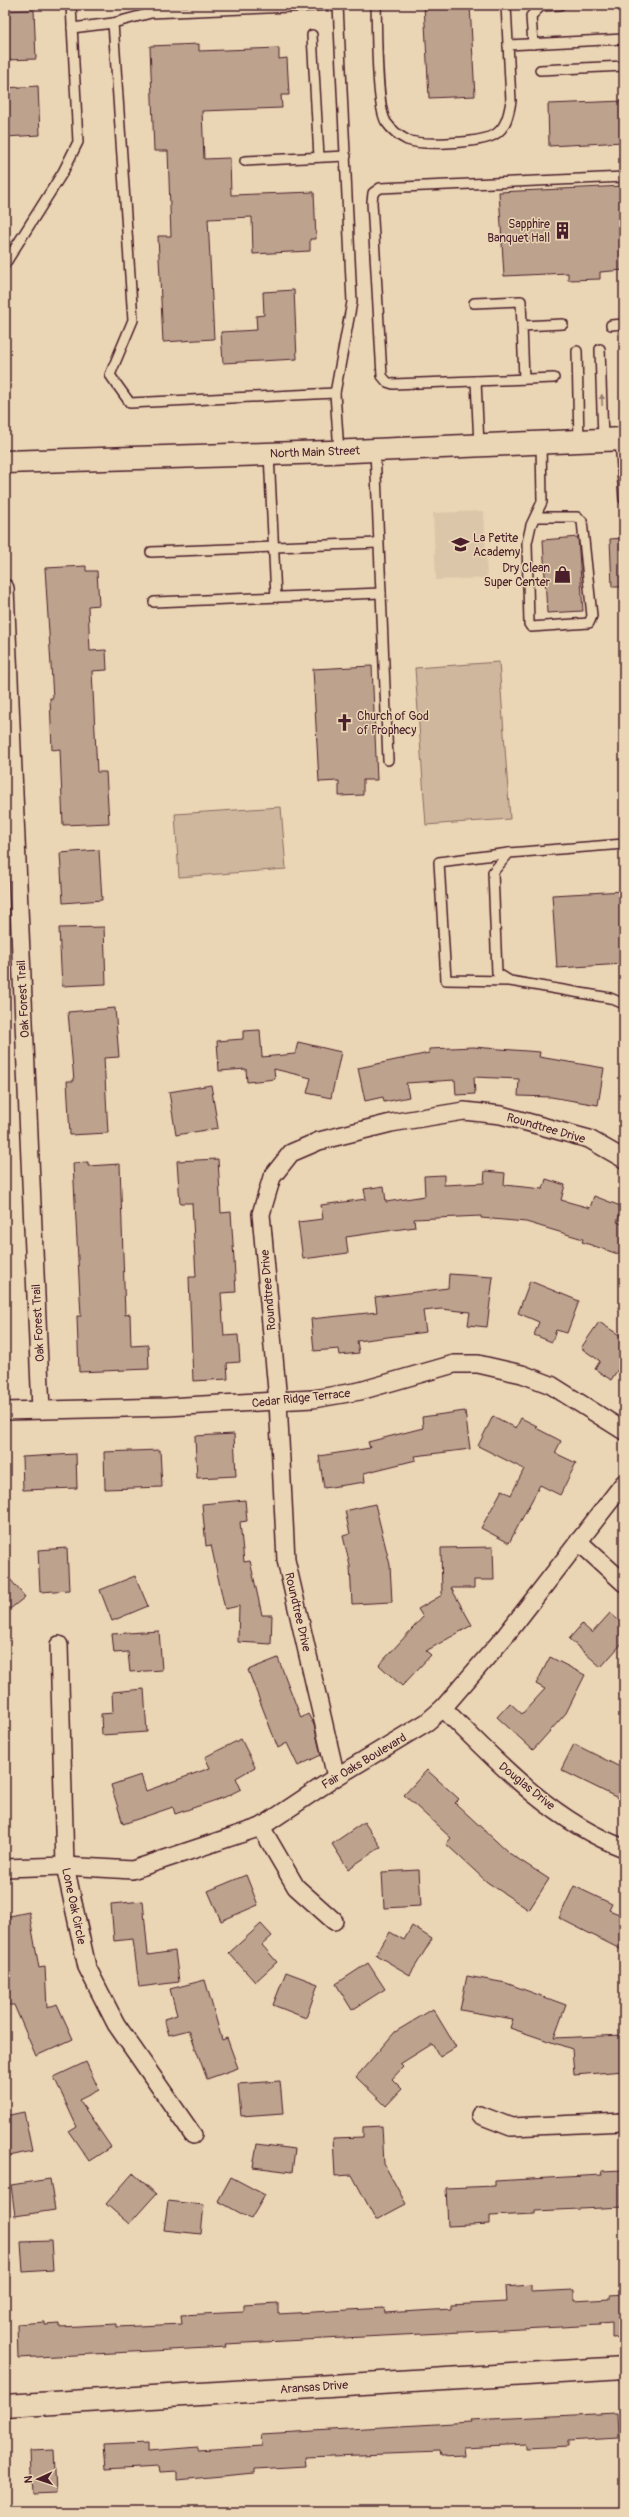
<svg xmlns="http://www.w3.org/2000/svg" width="629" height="2517" font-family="Pangolin,sans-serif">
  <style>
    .built { fill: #dcc6a9 }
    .green { fill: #cfb79e; stroke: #8c6b64 }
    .building { fill: #bda38e; stroke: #4a1f2b }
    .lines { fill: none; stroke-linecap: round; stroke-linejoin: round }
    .lane-casing { stroke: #4a1f2b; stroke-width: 12 }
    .street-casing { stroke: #4a1f2b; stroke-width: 20 }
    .secondary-casing { stroke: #4a1f2b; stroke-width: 25 }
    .lane { stroke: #ead5b4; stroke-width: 9 }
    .street { stroke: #ead5b4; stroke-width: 17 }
    .secondary { stroke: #ead5b4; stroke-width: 22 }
    .oneway { fill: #9a7a70 }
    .labels { text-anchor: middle; stroke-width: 3; stroke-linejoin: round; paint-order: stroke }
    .poi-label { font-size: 12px; fill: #4a1f2b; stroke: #ead5b4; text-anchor: end }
    .street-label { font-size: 12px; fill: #4a1f2b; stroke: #ead5b4 }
  </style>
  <rect width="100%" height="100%" fill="#ead5b4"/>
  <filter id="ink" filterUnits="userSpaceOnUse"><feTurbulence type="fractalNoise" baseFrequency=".025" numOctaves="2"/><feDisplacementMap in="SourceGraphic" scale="8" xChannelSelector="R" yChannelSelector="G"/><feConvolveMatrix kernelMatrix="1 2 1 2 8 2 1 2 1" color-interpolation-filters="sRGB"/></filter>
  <g filter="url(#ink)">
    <path class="built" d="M484,511L487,578L436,580L433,513Z"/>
    <g class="green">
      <path d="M499,662L510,819L426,825L415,668Z"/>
      <path d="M281,807L286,869L179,877L175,814Z"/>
    </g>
    <g class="building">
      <path d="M424,5H470L475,96L429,98Z"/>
      <path d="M34,10L36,59L5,60V11Z"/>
      <path d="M199,44V51L279,48V59L287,58L289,95H281L282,108L202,111L204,159L230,158L231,195L314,192L316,239H310V251L253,254L252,217L208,219L214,339L163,342L158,236H171L168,151H154L150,46Z"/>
      <path d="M38,86L40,135L5,137V88Z"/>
      <path d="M624,101V142L549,146L548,104Z"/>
      <path d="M624,186V270L600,272V279L568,280V273L504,276L499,192Z"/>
      <path d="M294,290L297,359L223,363L221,332L257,330L256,316L264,315L263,292Z"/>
      <path d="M578,537L583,611L547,613L543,540Z"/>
      <path d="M624,538V587H612L610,539Z"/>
      <path d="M86,566V571H97L99,605L88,606L90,651L106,650L107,670L92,671L97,772H106L109,823L63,825L60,749L52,750L50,698H53L45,568Z"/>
      <path d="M372,666L377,780H363V795L339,796V781L319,782L313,669Z"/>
      <path d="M99,850L102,900L63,903L60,853Z"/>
      <path d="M624,891V964L557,968L552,895Z"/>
      <path d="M104,927L106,984L62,986L59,928Z"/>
      <path d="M115,1008L119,1057L104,1058L108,1133L70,1135L67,1081H74L68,1012Z"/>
      <path d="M260,1030L262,1057L295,1054L298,1042L341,1052L331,1098L307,1093L311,1078L274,1069L275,1079L247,1082L246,1069L219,1071L217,1041L243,1039V1031Z"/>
      <path d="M473,1047L540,1052L539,1057L604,1068L598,1105L551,1097L518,1096L519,1079L474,1077L475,1094L456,1095L455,1080L406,1083L409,1097L384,1102L383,1097L365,1101L358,1068L429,1053V1049Z"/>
      <path d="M211,1085L218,1128L176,1135L169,1092Z"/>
      <path d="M218,1159L221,1213L231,1212L236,1292L221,1293L224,1336L238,1335L240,1362L227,1363L228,1379L193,1381L189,1277H196L192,1203H180L177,1161Z"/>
      <path d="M88,1162V1166L120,1164L125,1315L130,1314L131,1346L148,1345L149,1369L79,1372L77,1316H81L73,1163Z"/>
      <path d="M485,1171L505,1173L504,1185L543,1189L546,1179L565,1185L561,1200L590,1208L594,1196L623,1207L617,1222L624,1224V1256L582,1242L583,1239L526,1222L481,1218V1216L414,1219L415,1227L346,1237L348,1253L303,1259L298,1222L323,1219L321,1205L366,1199L364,1189L384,1186L386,1202L425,1196L424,1176L444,1175V1185L484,1183Z"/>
      <path d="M449,1274L493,1277L487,1327L468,1325L470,1312L441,1309L423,1311L426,1332L357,1341L359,1353L340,1355L339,1349L314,1351L311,1319L377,1312L375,1297L448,1288Z"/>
      <path d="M530,1281L579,1301L567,1333L556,1330L552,1342L534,1335L539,1322L518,1313Z"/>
      <path d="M599,1322L624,1338V1360L611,1380L595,1369L600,1361L581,1348Z"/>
      <path d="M465,1411L470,1449L415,1456L416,1460L364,1473L365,1482L324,1488L319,1456L370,1448L368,1442L423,1428L422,1417Z"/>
      <path d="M493,1416L516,1428L521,1418L537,1426L536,1428L561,1441L555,1453L576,1463L560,1495L540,1485L509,1543L481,1528L502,1490L511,1495L524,1469L478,1446Z"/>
      <path d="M234,1434L236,1476L197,1478L195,1436Z"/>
      <path d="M160,1450L162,1487L105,1489L104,1452Z"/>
      <path d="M76,1454L77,1488L23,1490L22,1457Z"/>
      <path d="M245,1500L247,1521L240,1522L244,1562L250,1561L262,1615H272L271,1644L238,1642L239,1606L225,1609L211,1545L206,1546L202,1504Z"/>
      <path d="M375,1504L390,1565L392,1602L352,1604L350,1566L343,1536L350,1534L345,1511Z"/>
      <path d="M493,1547L494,1580H474V1588H451L472,1625L426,1651L431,1655L402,1686L379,1665L423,1617L418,1609L442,1595L441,1548Z"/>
      <path d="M67,1548L69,1590L40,1592L38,1550Z"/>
      <path d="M5,1573L25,1597L5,1613Z"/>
      <path d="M135,1576L148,1606L112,1621L100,1590Z"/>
      <path d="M610,1613L624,1625V1641L601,1667L569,1639L582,1624L592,1633Z"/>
      <path d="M159,1631L162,1670L130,1672L128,1652L114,1653L112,1634Z"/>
      <path d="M550,1657L585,1675L566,1713L533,1750L497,1717L510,1703L522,1714L545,1689L536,1684Z"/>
      <path d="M278,1658L301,1718L308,1714L314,1725L321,1755L298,1766L287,1743L278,1748L248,1670Z"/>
      <path d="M144,1689L147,1732L102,1735L101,1714L113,1713L112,1692Z"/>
      <path d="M241,1739L255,1767L236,1778L241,1789L225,1797L175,1814L173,1807L123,1824L111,1785L141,1775L146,1791L210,1768L205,1757Z"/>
      <path d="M574,1744L624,1769V1801L561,1770Z"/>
      <path d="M427,1770L459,1799L455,1803L509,1853L549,1879L529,1910L487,1882L446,1844L451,1838L404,1795Z"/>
      <path d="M364,1822L381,1847L348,1869L332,1844Z"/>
      <path d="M419,1870L421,1906L384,1908L382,1872Z"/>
      <path d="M246,1875L258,1905L221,1921L208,1891Z"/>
      <path d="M574,1886L612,1904L609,1910L624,1916V1951L559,1918Z"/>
      <path d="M143,1901L148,1955L175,1951L179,1982L139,1987L133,1939L114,1941L111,1904Z"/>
      <path d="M29,1912L39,1968L45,1967L47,2008L57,2004L73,2039L36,2056L14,2005H5V1917Z"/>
      <path d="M261,1924L272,1936L262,1945L277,1962L255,1982L229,1953Z"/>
      <path d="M412,1926L432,1939L410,1975L376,1955L390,1932L404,1940Z"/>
      <path d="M368,1963L385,1989L352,2010L336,1984Z"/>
      <path d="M286,1972L318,1984L306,2018L273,2005Z"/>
      <path d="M467,1976L506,1983L566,2005L554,2038L624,2035V2071L574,2075L572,2049L510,2028L513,2019L460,2010Z"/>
      <path d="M205,1980L222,2040L227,2038L238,2068L207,2079L189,2030L169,2035L164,2019L177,2015L170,1989Z"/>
      <path d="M433,2009L456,2047L440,2057L432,2044L400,2064L403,2067L392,2079L402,2089L386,2106L356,2077L395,2032Z"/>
      <path d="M86,2062L99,2090L79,2100L111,2147L89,2161L69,2132L77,2127L54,2077Z"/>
      <path d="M280,2081L283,2113L241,2116L238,2084Z"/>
      <path d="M24,2112L32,2151L5,2157V2116Z"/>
      <path d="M382,2126L384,2164L406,2204L376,2220L352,2175L335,2176L333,2138L363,2137V2127Z"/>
      <path d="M257,2144L295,2149L292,2172L253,2167Z"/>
      <path d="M624,2170V2207L535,2211V2214L490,2216V2224L448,2226L446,2188L495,2186V2181L602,2175L601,2171Z"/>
      <path d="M133,2173L156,2194L129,2224L106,2204Z"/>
      <path d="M231,2177L265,2195L251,2219L218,2201Z"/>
      <path d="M50,2179L55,2210L15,2216L11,2185Z"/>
      <path d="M168,2201L204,2205L201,2234L164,2230Z"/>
      <path d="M51,2241L53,2270L23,2272L21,2242Z"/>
      <path d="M531,2285V2292L574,2290V2301L610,2299V2296L624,2295V2337L612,2338V2322L600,2323V2325L225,2344L226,2347L18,2358L17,2324L45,2322V2325L60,2324V2327L117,2324V2327L182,2324L181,2315L244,2312V2305L278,2303V2314L384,2308L385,2313L451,2309V2305L506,2302L505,2287Z"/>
      <path d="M617,2413L618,2438L568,2441V2446L527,2448V2444L463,2447L464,2456L441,2457L440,2452L305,2457L306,2466L255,2469V2473L177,2480V2472L159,2473L158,2467L105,2470L103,2444L148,2442V2451L198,2447V2450L262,2446L261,2434L471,2422L470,2420Z"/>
      <path d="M54,2450L56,2493L32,2494L30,2451Z"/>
    </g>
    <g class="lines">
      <defs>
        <g id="lane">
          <path d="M338,5L352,302L335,393L339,452"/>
          <path d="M376,5C377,29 376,105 386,122C391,129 399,136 407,140C423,146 479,143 494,135C506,129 509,113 511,101L506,5"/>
          <path d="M113,23L151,13L338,5"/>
          <path d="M72,28L113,23L133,320L110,375L130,403L335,393"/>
          <path d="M312,35L319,157"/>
          <path d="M533,44L531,16L541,6L560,5"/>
          <path d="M508,45L624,39"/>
          <path d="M540,70L624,66"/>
          <path d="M245,161L346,156"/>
          <path d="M5,264L63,172L78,142L71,5"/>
          <path d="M474,303L521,301L522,326"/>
          <path d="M611,325L624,324"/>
          <path d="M600,349L603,439"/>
          <path d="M577,351L579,441"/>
          <path d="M554,378L393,384L387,382L382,376L372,202L373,193L380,188L624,177"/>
          <path d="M524,379L522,326L563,324"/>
          <path d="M476,381L479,445"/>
          <path d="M620,439L624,499"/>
          <path d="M375,450L388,760"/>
          <path d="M269,454L276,597"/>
          <path d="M535,517H577L582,521L592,616L589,623L531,627L529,624L527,543L531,525L542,502L541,442"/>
          <path d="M151,552L378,543"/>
          <path d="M154,602L381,593"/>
          <path d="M624,844L509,853L493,872L497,973L510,981L610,998L624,1004"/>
          <path d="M509,981L446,980L439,862L509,853"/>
        </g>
        <g id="street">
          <path d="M5,588L41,1410"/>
          <path d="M5,1411L167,1407L313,1399L360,1391L454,1364H478L522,1374L551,1385L624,1431"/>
          <path d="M578,1541L624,1583"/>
          <path d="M59,1645L65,1866L87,1967L116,2024L193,2135"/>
          <path d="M443,1708C496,1761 553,1822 624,1848"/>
          <path d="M336,1777L286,1560L278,1401L261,1214L272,1177L291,1153L319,1141L391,1123L464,1111L501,1115L589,1139L624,1159"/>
          <path d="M261,1827L296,1887L334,1921"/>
          <path d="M5,1868L65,1866L132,1870L261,1827L336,1777L427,1722L443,1708L506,1635L624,1483"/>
          <path d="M480,2115L511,2127L624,2122"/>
        </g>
        <g id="secondary">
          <path d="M5,462L330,452L624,439"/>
          <path d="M5,2406L624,2368"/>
        </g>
      </defs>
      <use href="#lane" class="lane-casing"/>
      <use href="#street" class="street-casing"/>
      <use href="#secondary" class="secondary-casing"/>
      <use href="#lane" class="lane"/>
      <use href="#street" class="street"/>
      <use href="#secondary" class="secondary"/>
    </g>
    <defs><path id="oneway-solid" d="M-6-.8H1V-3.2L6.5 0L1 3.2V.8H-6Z"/></defs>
    <use class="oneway" href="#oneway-solid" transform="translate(602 400) rotate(-92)"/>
  </g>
  <defs>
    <symbol id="building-bare" viewBox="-9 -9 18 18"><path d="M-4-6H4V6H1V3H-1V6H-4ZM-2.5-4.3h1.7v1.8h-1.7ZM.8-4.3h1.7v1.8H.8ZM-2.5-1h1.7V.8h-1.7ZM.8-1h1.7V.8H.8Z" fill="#4a1f2b" stroke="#ead5b4" stroke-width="2.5" paint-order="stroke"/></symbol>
    <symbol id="school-bare" viewBox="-9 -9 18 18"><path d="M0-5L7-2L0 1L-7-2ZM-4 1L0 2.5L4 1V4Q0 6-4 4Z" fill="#4a1f2b" stroke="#ead5b4" stroke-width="2.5" paint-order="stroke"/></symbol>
    <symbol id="shop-bare" viewBox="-9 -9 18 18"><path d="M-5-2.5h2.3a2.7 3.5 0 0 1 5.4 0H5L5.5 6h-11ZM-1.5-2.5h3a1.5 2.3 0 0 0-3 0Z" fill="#4a1f2b" stroke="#ead5b4" stroke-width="2.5" paint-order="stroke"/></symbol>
    <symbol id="church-bare" viewBox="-9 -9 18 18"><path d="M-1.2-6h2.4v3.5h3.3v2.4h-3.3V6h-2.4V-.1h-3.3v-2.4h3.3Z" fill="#4a1f2b" stroke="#ead5b4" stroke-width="2.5" paint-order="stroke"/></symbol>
  </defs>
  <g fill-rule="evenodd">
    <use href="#building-bare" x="550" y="218" width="25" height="25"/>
    <use href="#school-bare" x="448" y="532" width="25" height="25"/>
    <use href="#shop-bare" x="550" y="562" width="25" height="25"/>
    <use href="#church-bare" x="332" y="710" width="25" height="25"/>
  </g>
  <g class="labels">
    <g class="poi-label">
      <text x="550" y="228">Sapphire<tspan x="550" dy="14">Banquet Hall</tspan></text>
      <text x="473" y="542" text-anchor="start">La Petite<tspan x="473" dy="14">Academy</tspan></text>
      <text x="550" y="572">Dry Clean<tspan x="550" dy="14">Super Center</tspan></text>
      <text x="357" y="720" text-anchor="start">Church of God<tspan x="357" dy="14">of Prophecy</tspan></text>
    </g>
    <g class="street-label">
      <text transform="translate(315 452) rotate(-2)" y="4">North Main Street</text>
      <text transform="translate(23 999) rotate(-93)" y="4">Oak Forest Trail</text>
      <text transform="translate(546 1128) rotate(16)" y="4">Roundtree Drive</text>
      <text transform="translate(268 1290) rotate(-95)" y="4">Roundtree Drive</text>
      <text transform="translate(38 1323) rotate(-93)" y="4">Oak Forest Trail</text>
      <text transform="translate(301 1398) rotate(-6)" y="4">Cedar Ridge Terrace</text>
      <text transform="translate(298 1612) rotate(77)" y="4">Roundtree Drive</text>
      <text transform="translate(364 1761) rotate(-31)" y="4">Fair Oaks Boulevard</text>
      <text transform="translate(527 1786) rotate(39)" y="4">Douglas Drive</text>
      <text transform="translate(74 1906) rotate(78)" y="4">Lone Oak Circle</text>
      <text transform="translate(314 2387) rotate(-4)" y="4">Aransas Drive</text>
    </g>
  </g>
  <rect width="629" height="2517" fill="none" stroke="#ead5b4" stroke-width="20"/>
  <rect x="10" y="10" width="609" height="2497" fill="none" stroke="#4a1f2b" stroke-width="1.5" filter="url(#ink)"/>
  <g transform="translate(38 2479) rotate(267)" stroke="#ead5b4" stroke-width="3" paint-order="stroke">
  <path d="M0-3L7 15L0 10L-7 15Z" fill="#4a1f2b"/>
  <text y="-6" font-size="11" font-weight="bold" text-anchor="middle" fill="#4a1f2b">N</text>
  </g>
</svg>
